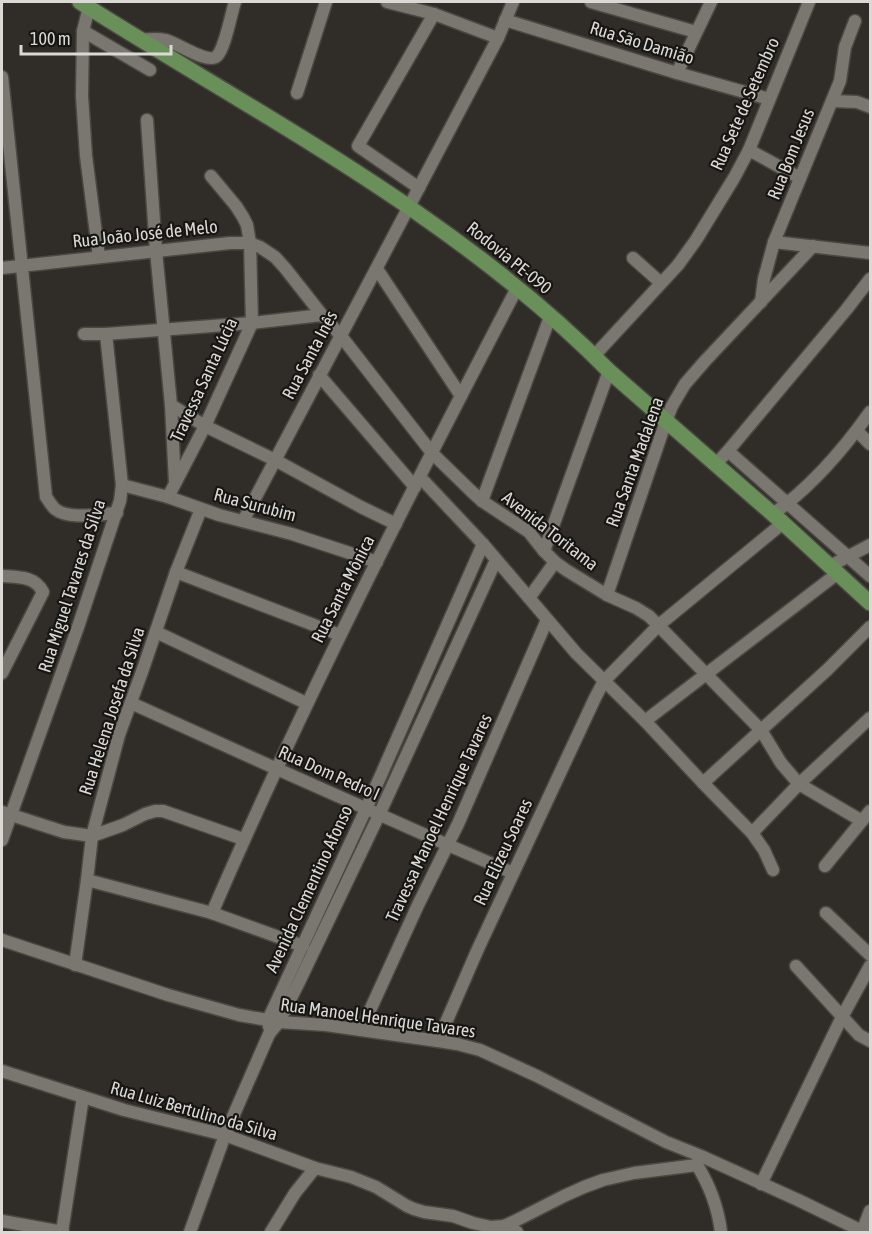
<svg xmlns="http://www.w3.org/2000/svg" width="872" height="1234" font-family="'Asap Condensed',sans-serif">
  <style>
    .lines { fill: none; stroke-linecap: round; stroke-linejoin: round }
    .minor-casing { stroke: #4b4844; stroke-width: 15 }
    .major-casing { stroke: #4b4844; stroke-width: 18 }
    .minor { stroke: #7a7670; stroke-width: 12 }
    .major { stroke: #699058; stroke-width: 15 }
    .labels { text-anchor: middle; stroke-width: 4.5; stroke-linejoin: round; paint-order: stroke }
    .street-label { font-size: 18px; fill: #dbd9d6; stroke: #171613 }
  </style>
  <rect width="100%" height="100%" fill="#302d28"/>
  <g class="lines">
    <defs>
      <g id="minor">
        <path d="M387,2L434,14L498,38"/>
        <path d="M591,2L696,32"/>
        <path d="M89,7L83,31L82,96L86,156L99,257"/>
        <path d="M505,20L677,73L769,99"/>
        <path d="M83,31L150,70"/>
        <path d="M141,40C149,39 157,38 165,40C176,42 208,65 217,56C225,48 231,14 235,2"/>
        <path d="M677,73L711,2"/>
        <path d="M2,77L46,497C49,501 51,505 55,509C68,520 100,514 117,513"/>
        <path d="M297,93L326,2"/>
        <path d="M832,101L857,102L870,107"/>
        <path d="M147,120L156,251L171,405L175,482"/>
        <path d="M749,150L800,178"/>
        <path d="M419,188L358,146L434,14"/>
        <path d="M774,242L870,253"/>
        <path d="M633,258L661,283"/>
        <path d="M2,268L230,243H250L260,247L275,257L285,268L322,315L341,336L432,453L470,490L482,501L529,532L544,551L555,562L566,570L607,595L636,608L649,616L761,730L781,763L799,784L862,821"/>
        <path d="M377,269L461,396"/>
        <path d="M761,302L764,279L774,242L840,81L845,47L855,21"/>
        <path d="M84,334H106L252,323L322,315"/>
        <path d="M594,356L678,265L696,240L734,178L749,150L809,2"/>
        <path d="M319,375L415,487"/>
        <path d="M171,405L205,426L275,460L361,507L396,524"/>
        <path d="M857,431L870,444"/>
        <path d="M728,451L870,576"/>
        <path d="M716,464L728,451L846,310L870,279"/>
        <path d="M420,477L483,544L576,653L645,721L703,783L752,833L764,850L773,870"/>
        <path d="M122,485L168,497L219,515L292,534L377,562"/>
        <path d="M168,497L205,426L252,323L250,243L247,225L243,217L236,206L211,176"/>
        <path d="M482,501L550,317"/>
        <path d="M773,514C811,487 843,450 870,412"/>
        <path d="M243,521L498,38L513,2"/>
        <path d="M544,551L609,371"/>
        <path d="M830,566L870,545"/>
        <path d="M176,572L340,635"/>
        <path d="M2,576C18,577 35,576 43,592L2,673"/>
        <path d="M607,595L666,421L672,406L685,384L705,361L813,246"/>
        <path d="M529,598L555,562"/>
        <path d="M156,632L306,703"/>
        <path d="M131,703L277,769L448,845L513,873"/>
        <path d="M645,721L838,573"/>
        <path d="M703,783L827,670L870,627"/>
        <path d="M2,812L64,832L92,836L123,825L145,814L155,811H163L243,839"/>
        <path d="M752,833L799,784L870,718"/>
        <path d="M2,840L78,627L120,501L122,485L106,334"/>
        <path d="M825,866L870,811"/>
        <path d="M87,880L212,913L303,946"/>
        <path d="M212,913C304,700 410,493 517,288"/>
        <path d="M826,913L870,955"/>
        <path d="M2,940L168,995L239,1015L279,1022L326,1025L438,1041L457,1044L480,1050L537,1076L666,1142L701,1156L798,1200L864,1232"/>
        <path d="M75,965L87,880L92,836L119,735L143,669L176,572L201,509"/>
        <path d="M796,966L859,1035L870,1041"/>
        <path d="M269,1027L268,1020L366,809L483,544"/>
        <path d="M361,1030L418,905L458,824L547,620"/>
        <path d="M438,1041L477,951L595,698L604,681L659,625L783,523"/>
        <path d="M2,1071L124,1110L225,1135L315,1168L351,1177L376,1187L407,1206L414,1209L424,1212L453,1216L473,1223L491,1227L504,1226L515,1221L564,1196L584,1187L603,1180L634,1173L697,1165"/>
        <path d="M699,1158L697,1165C710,1186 718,1207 721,1232"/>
        <path d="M761,1184L842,1017L870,966"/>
        <path d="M2,1221L63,1232"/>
        <path d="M504,1226L517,1232"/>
        <path d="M62,1232L83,1097"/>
        <path d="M190,1232L225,1135L269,1034L279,1022L299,982L379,815L496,560"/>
        <path d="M271,1232L295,1193L315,1168"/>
        <path d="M862,1232L870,1211"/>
      </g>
      <path id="major" d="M80,2C260,116 458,217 609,371L783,523L870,603"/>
    </defs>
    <use href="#minor" class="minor-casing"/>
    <use href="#major" class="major-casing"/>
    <use href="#minor" class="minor"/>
    <use href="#major" class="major"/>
  </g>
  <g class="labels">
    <g class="street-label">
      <text transform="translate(642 43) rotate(17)" y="6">Rua São Damião</text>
      <text transform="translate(745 104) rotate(-66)" y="6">Rua Sete de Setembro</text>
      <text transform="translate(791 154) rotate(-68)" y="6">Rua Bom Jesus</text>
      <text transform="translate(145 234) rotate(-6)" y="6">Rua João José de Melo</text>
      <text transform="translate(509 258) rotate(39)" y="6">Rodovia PE-090</text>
      <text transform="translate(310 355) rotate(-62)" y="6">Rua Santa Inês</text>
      <text transform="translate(204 380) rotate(-65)" y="6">Travessa Santa Lúcia</text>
      <text transform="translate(635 462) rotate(-70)" y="6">Rua Santa Madalena</text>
      <text transform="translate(255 505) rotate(15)" y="6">Rua Surubim</text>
      <text transform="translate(550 531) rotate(38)" y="6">Avenida Toritama</text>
      <text transform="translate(72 586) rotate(-72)" y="6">Rua Miguel Tavares da Silva</text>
      <text transform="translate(343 589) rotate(-63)" y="6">Rua Santa Mônica</text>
      <text transform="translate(112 711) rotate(-72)" y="6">Rua Helena Josefa da Silva</text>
      <text transform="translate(329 773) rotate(24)" y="6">Rua Dom Pedro I</text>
      <text transform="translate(439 818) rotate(-65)" y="6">Travessa Manoel Henrique Tavares</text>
      <text transform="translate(503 852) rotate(-65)" y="6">Rua Elizeu Soares</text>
      <text transform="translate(309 889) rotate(-65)" y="6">Avenida Clementino Afonso</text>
      <text transform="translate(378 1018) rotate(8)" y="6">Rua Manoel Henrique Tavares</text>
      <text transform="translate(194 1111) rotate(16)" y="6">Rua Luiz Bertulino da Silva</text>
    </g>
  </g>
  <rect width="872" height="1234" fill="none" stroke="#dbd9d6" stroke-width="6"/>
  <path d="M21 45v9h150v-9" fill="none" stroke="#dbd9d6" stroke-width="3"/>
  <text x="30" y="45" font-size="18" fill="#dbd9d6" stroke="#171613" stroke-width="4.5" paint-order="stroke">100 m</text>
</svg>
